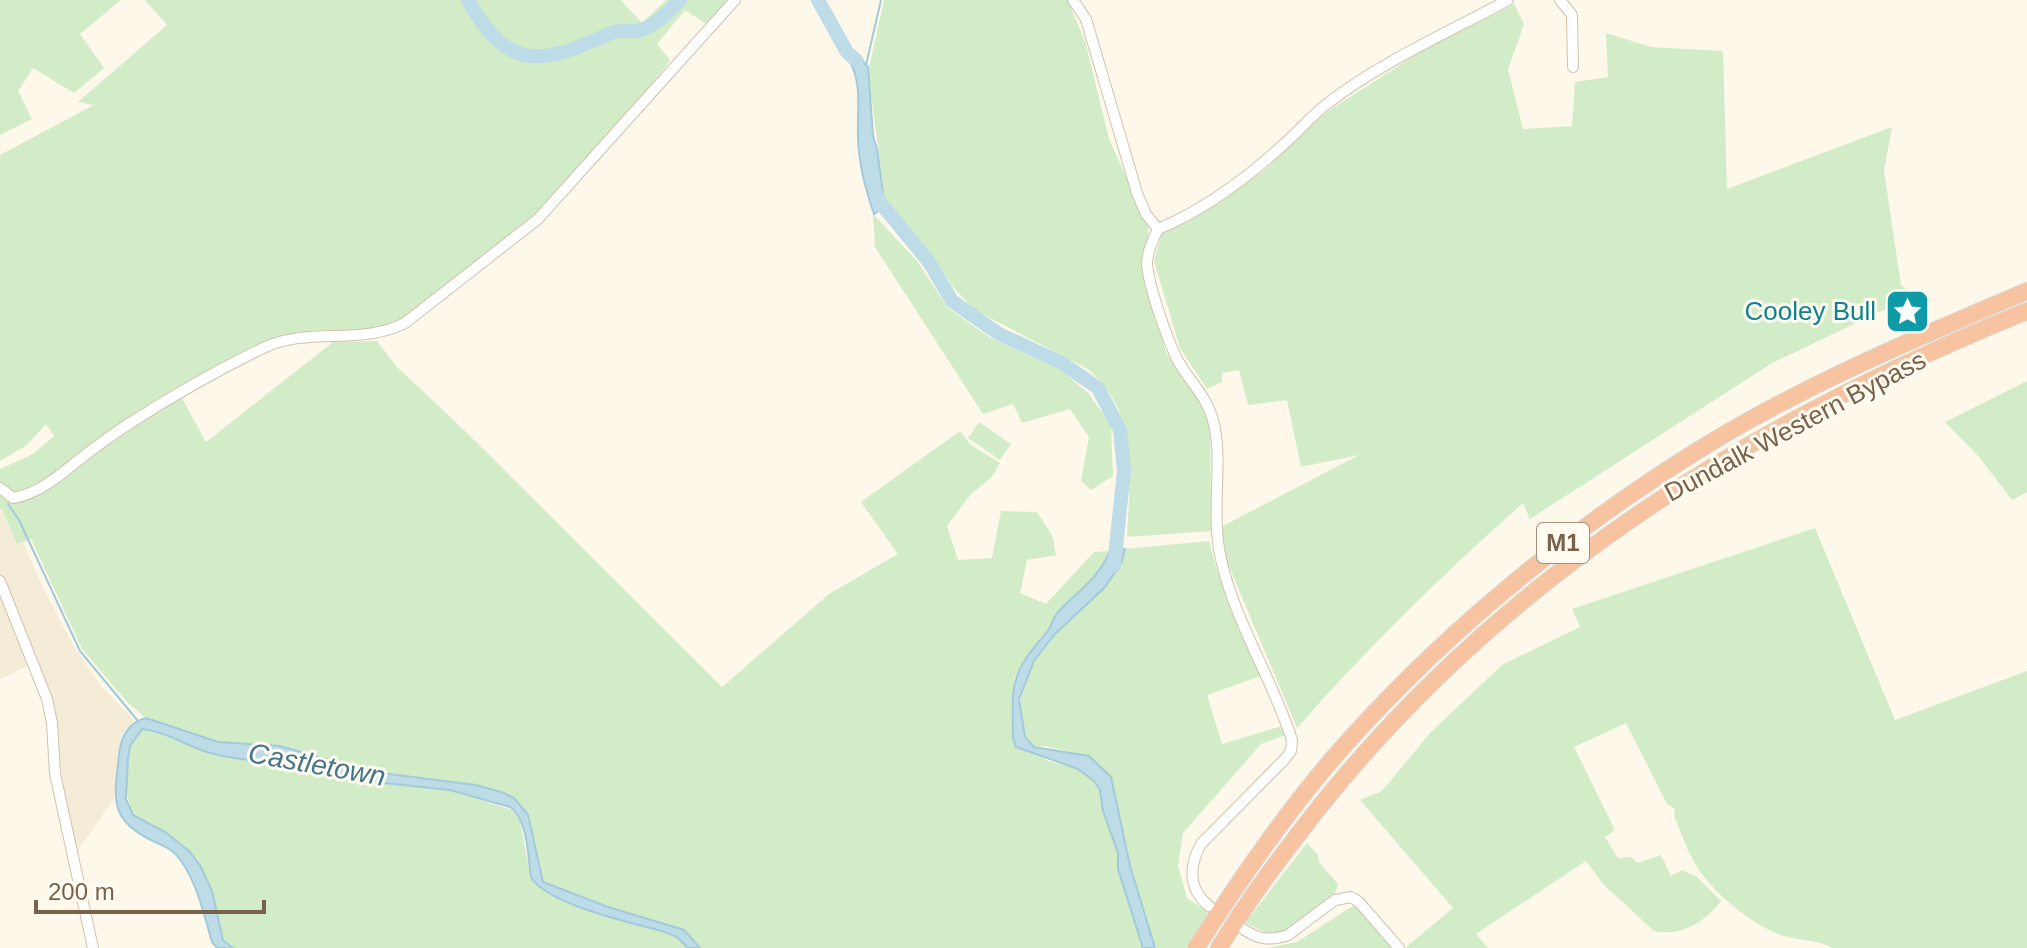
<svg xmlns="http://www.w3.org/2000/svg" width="2027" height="948" font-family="Arial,sans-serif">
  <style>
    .residential { fill: #f5ecd8 }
    .green { fill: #d1ecc7 }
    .water { fill: #bddce8; stroke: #a3cada; stroke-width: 2 }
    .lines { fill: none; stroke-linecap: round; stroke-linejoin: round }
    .stream { stroke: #a3cada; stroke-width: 2 }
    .river { stroke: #bddce8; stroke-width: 14 }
    .minor-casing { stroke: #d0c2ae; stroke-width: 12 }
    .highway-casing { stroke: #dcd6d0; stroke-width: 18 }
    .minor { stroke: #fff; stroke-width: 10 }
    .highway { stroke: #f8c3a0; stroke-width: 16 }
    .labels { text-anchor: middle; stroke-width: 6; stroke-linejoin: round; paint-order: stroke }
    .shield { fill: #fffbf1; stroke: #a1907d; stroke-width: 2 }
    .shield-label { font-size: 24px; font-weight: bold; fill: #79624b }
    .culture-label { font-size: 26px; fill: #0d838f; stroke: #fffbf1; text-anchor: end }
    .street-label { font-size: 26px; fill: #79624b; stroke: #fffbf1 }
    .water-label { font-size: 28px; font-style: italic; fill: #44778d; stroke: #fffbf1 }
  </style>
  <rect width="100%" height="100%" fill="#fdf8ea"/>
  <path class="residential" d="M0,509H2L17,544L23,542L46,594L76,650L101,686L135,720L120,741L114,799L77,851L62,785L56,714L37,661L0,679Z"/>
  <g class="green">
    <path d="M0,0H121L80,34L104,68L74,93L33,68L18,91L32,119L0,135Z"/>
    <path d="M145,0H621L642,23L666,0H728L706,24L685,10L657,44L670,60L624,122L539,212L397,324L372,330L293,333L253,346L206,372L35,487L16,494L0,484V469L33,454L54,436L46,424L27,445L0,461V155L94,105L78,102L167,25Z"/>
    <path d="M884,0H1067L1069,4L1085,41L1109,139L1148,225V237L1142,263L1166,353L1201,400L1210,428L1211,531L1127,537C1130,475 1140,414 1088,369L975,310L952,286L935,259L885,199L868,73Z"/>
    <path d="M1514,4L1524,24L1508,69L1523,129L1572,126L1575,82L1608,77L1606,33L1651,47L1723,51L1727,189L1892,127L1884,170L1901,285L1913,296L1772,363L1530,519L1523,503C1443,574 1367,648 1297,728L1226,559L1221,527L1359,455L1301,467L1287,400L1248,405L1239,370L1222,373V382L1207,389L1180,348L1154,261L1162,233L1193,219L1266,169L1306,129L1331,109L1422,51Z"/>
    <path d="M873,214L918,262L947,307L990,338L1061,370L1089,394L1111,425L1113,476L1091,490L1081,481L1089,437L1070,409L1022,423L1013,404L983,414L875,247Z"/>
    <path d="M377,341L396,366L463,429L722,687L829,594L898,554L861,502L960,431L971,445L1000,463L991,478L971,494L947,526L958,560L992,558L1001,511L1037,512L1052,535L1056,555L1027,560L1020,593L1046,604L1094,552L1110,551L1101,571L1056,613L1048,631L1040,637L1014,678L1013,738L1048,761L1078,769L1094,781L1100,791L1103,811L1118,853L1119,869L1143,948H700L684,930L608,907L543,882L528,815L476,785L373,772L280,746L218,742L146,718L128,703L82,649L31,539L17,544L2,509H0V491L15,503C57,492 84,460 119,437C139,423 161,411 182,398L206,442L333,342Z"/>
    <path d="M2027,381V492L2012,500L1979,457L1945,422Z"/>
    <path d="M979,422L1011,444L1000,460L968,438Z"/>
    <path d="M1815,528L1895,720L2027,671V948H1832C1816,939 1801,941 1784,936C1754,927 1709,890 1694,862C1686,848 1681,831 1674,816L1675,809L1667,804L1626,723L1574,747L1615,830L1605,837L1618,858L1632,857L1637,863L1661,855L1671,876L1682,870L1697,877L1721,901C1705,922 1681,937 1654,931L1603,884L1586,861L1476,934L1488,948H1405L1453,908L1360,800L1382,791L1431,732L1502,665L1580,627L1572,609Z"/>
    <path d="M1209,541L1217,571L1261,676L1207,695L1222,744L1282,726L1286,735L1261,744L1183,833L1178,866L1187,898L1208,912L1186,948H1155L1130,866L1118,809L1089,756L1045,746L1034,747C1023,736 1023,728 1021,713C1017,659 1070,623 1102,586C1113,573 1121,565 1125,549Z"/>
    <path d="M142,729C165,731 185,745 207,752C245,764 287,761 325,768L326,772L384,783L450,790L518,812L531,877C548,905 633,923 665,932L677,937L688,948H233C214,932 219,913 212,891C200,852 167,833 133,815C126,799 123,762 131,745C133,740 139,734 142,729Z"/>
    <path d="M1307,843L1318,855L1319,862L1338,884L1334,898L1286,932L1269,934L1245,923Z"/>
    <path d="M1354,905L1392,948H1268L1297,942Z"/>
  </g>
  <g class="water">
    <path d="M848,45L868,67L873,136L877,149L885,207L874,214C867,194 861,173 859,152C854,115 868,81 842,49Z"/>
    <path d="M1125,549L1121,564L1104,588L1054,635L1034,661L1019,699L1025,737L1034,747L1089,756L1111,777L1130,866L1155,948H1143L1118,869V853L1103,811L1100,790L1094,781L1078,769L1016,747L1013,738C1012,683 1010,674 1047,632C1052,626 1053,617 1059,611C1080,589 1097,580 1110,551Z"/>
    <path d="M146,718L218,742L280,746L373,772L476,785L504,793L515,799L528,815L543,882L608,907L684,930L700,948H688L677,937L665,932C634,923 547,905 531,877C528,857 528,819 510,807L450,790L384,783L326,772L325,768C286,761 245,763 207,752C185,745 165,731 142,729L130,746L128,758L126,799L133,815L165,832L190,852L201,867L212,891L223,940L233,948H217L212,942C204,915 198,886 182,862C172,847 162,846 147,838C106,816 116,793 119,754C121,737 129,722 146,718Z"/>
  </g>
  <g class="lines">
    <g class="stream">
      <path d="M866,65L881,0"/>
      <path d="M8,504L19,520L80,651L138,721"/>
    </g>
    <g class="river">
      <path d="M468,0C509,74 543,64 611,33C619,29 627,32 635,31C653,29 668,12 680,0"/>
      <path d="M818,0L847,52L857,61"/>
      <path d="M876,193L878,200L929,262L952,301L999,334L1062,363L1098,388L1120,430L1124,471L1114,566"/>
    </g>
    <defs>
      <g id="minor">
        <path d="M1073,0L1086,19L1137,193L1146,214L1158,229"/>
        <path d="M1560,0L1572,15L1573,67"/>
        <path d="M0,488L13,498C42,493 63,472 85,455C99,444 115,433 130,423C172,396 218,370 263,348C309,326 360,346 405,323L538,219L735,0"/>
        <path d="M0,581L47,699L52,723L55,774L93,948"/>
        <path d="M1209,906C1188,889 1189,866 1201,844L1284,760L1291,751L1292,740C1273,680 1234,620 1221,559C1210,513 1224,461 1213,420C1206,394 1186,378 1176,357C1166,335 1149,288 1147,264C1147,253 1153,239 1158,229C1204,210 1247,178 1284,144C1299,131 1312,115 1328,103C1383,61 1447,33 1508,0"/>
        <path d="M1243,929C1259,940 1270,941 1288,935L1335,900L1351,897L1359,902L1399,948"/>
      </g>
      <g id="highway">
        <path d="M1196,948C1240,879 1288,809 1342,748C1447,630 1571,529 1705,446C1806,384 1919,337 2027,291"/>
        <path d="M1219,948C1249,898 1285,851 1321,805C1509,571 1752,423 2027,311"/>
      </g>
    </defs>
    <use href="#minor" class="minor-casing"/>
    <use href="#highway" class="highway-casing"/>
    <use href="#minor" class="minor"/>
    <use href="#highway" class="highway"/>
  </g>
  <defs>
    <symbol id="sight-square" viewBox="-11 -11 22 22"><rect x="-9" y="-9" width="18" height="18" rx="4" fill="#0f9aa8" stroke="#fffbf1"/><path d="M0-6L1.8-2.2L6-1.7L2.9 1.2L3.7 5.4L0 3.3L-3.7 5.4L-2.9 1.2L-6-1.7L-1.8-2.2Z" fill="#fff"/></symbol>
  </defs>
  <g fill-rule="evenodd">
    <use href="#sight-square" x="1882" y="286" width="51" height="51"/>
  </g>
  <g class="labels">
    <rect class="shield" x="1537" y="523" width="52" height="40" rx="6"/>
    <g class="shield-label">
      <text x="1563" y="551">M1</text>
    </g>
    <g class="culture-label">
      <text x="1876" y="320">Cooley Bull</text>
    </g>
    <g class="street-label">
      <text transform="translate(1795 426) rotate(-28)" y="9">Dundalk Western Bypass</text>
    </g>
    <g class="water-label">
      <text transform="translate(317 764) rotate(10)" y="10">Castletown</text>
    </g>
  </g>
  <path d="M36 900v12h228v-12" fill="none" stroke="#79624b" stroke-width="4"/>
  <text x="48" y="900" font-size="24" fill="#79624b" stroke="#fffbf1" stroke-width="6" paint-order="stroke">200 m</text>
</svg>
